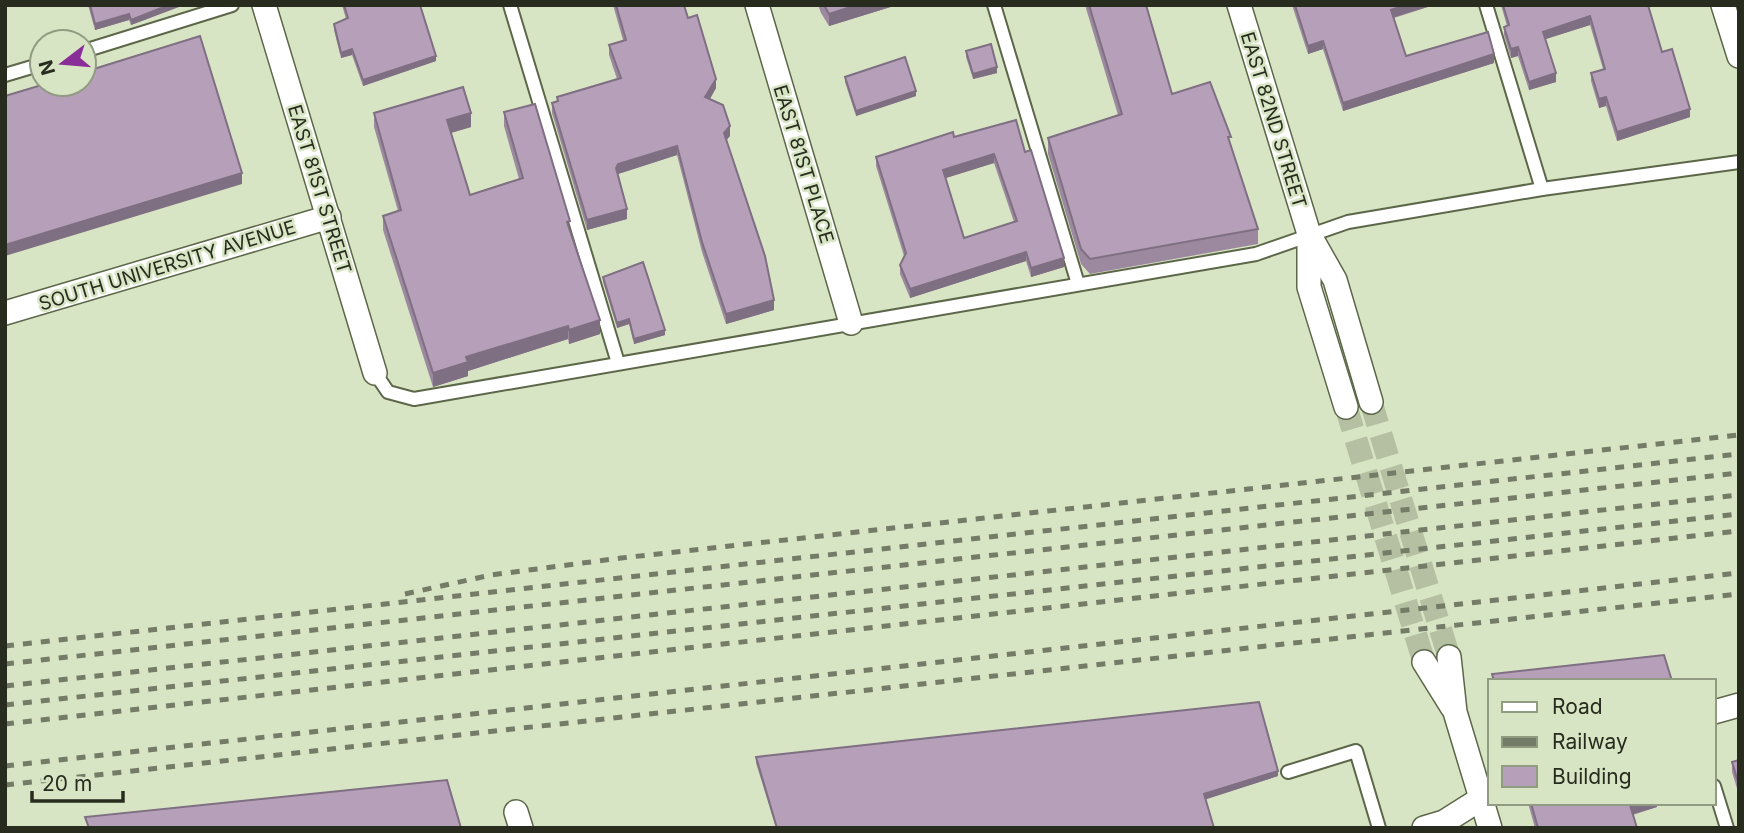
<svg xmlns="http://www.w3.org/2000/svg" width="1744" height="833" font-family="Inter,sans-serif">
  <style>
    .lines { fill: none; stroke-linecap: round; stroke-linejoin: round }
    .minor-tunnel { stroke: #b5c0a3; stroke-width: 23; stroke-dasharray: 23 11; stroke-linecap: butt }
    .service-casing { stroke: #5c6749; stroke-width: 16 }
    .minor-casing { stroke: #5c6749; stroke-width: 26 }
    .service { stroke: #fff; stroke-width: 12 }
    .minor { stroke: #fff; stroke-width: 23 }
    .rail { stroke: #747c67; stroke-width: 5; stroke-dasharray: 9 9; stroke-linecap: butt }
    .wall { fill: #9d899f; fill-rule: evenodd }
    .shaded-wall { fill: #7f6f82 }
    .building { fill: #b69fb9; stroke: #7f6f82; stroke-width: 2; fill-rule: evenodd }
    .labels { text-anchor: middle; stroke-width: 5; stroke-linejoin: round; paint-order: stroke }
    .street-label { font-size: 19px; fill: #272c1f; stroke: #d8e5c4 }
  </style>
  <rect width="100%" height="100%" fill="#d8e5c4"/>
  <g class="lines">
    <g class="minor-tunnel">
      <path d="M1371,402L1449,657"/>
      <path d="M1346,407L1424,662"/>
    </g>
    <defs>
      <g id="service">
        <path d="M510,5L618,363"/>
        <path d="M994,5L1078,284"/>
        <path d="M1486,5L1542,189"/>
        <path d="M84,51L232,5"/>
        <path d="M5,75L42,64"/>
        <path d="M375,373L388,392L414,399L1256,254L1348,222L1542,189L1739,162"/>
        <path d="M1288,772L1356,751L1379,828"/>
        <path d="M1714,786L1727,828"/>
      </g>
      <g id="minor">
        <path d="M264,5L375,373"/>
        <path d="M757,5L851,323"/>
        <path d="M1239,5L1309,234L1335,280L1371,402"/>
        <path d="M1723,5L1739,56"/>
        <path d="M1309,237V287L1346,407"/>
        <path d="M5,313L329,217"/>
        <path d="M1449,657L1455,712L1490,828"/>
        <path d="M1424,662L1452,707"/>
        <path d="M1714,712L1739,705"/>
        <path d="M516,812L521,828"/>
        <path d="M1424,828L1444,822L1490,793"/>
      </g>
    </defs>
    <use href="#service" class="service-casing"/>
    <use href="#minor" class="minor-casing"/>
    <use href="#service" class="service"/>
    <use href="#minor" class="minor"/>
    <g class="rail">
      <path d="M405,594L491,575L621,558L1739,435"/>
      <path d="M5,646L1739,454"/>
      <path d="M5,664L1739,473"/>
      <path d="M5,686L1739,495"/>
      <path d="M5,705L1739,514"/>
      <path d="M5,724L1739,531"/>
      <path d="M5,766L1739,573"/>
      <path d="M5,785L1739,594"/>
    </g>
  </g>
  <g class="wall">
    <path d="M88,5H184L131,25L129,20L95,30Z"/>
    <path d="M342,5H420L436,61L363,86L352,55L341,58L334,30V24L346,19Z"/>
    <path d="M613,5H684L688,18L716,88L710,99L730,136L726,140L774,310L726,324L702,252L677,155L618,174V175L627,219L587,230L552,113V103L557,101V97L617,79L609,55V45L623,40Z"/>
    <path d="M818,5H897L829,26L821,13Z"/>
    <path d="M1085,5H1146L1172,94L1231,146L1258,229V244L1090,274L1081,264L1048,154V138L1118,115Z"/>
    <path d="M1292,5H1434L1394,18L1406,56L1494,63L1343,111L1323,49L1308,54Z"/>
    <path d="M1501,5H1648L1662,52L1690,117L1617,141L1606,106L1599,108L1591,81V73L1603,69L1590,25L1545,39L1556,82L1529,90L1518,56L1511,58L1504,35V27L1507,26Z"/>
    <path d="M966,51L997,73L973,79L966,57Z"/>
    <path d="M845,77L916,96L856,116L845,82Z"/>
    <path d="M504,112L570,231L600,334L569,344L568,339L468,371V376L433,387L383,230V216L398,211L374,127V113L471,127L451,133L470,195L519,179L504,126Z"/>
    <path d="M954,137L1025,152L1064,267L1031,277L1026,261L910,298L900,274V265L904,256L876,166V157ZM994,163L1014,222L964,238L945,178Z"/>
    <path d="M603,277L665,335L634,344L629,324L617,328L603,282Z"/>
    <path d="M756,757L1278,776L1205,799L1214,828H776L756,763Z"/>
    <path d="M1739,760V795L1732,772V762Z"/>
    <path d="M1528,803H1657V807L1633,815L1637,828H1535Z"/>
  </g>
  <g class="shaded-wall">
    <path d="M169,5H184L131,25V20Z"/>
    <path d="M857,5H897L829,26V14Z"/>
    <path d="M1406,5H1434L1391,18V10Z"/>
    <path d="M129,14V20L95,30V24Z"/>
    <path d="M1590,16V25L1543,40V32Z"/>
    <path d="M1323,41V49L1308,54V46Z"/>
    <path d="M1518,47V56L1511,58V49Z"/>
    <path d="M352,49V55L341,58V53Z"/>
    <path d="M1494,54V63L1343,111V103Z"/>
    <path d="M436,56V61L363,86V80Z"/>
    <path d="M997,67V73L973,79V74Z"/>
    <path d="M1556,73V82L1529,90V82Z"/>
    <path d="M716,79V88L705,107V97Z"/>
    <path d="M916,91V96L856,116V111Z"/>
    <path d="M1606,97V106L1599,108V99Z"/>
    <path d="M1690,109V117L1617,141V132Z"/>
    <path d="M471,113V127L447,134V120Z"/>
    <path d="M730,126V136L724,143V133Z"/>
    <path d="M677,146V155L618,174L616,178V168L618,164Z"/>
    <path d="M994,154V163L943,179V170Z"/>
    <path d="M242,173V184L5,256V245Z"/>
    <path d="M627,209V219L587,230V220Z"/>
    <path d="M1026,252V261L910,298V289Z"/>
    <path d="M1064,258V267L1031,277V268Z"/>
    <path d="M774,300V310L726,324V314Z"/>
    <path d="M629,319V324L617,328V323Z"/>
    <path d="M600,320V334L569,344V330Z"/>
    <path d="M568,326V339L468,371V376L433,387V373L466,357Z"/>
    <path d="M665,330V335L634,344V339Z"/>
    <path d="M1278,771V776L1204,800V794Z"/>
    <path d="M1638,803H1657V807L1630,815V805Z"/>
  </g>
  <g class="building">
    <path d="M90,5H169L131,20L129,14L95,24Z"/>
    <path d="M344,5H420L436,56L363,80L352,49L341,53L334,24L348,18Z"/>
    <path d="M616,5H684L688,18L697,15L716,79L705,97L723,105L730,126L724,133L765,256L774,300L726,314L702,242L677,146L618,164L616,168L627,209L587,220L552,103L558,101L557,97L621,78L609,45L626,40Z"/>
    <path d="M824,5H857L829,14Z"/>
    <path d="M1089,5H1146L1172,94L1210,82L1231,137H1228L1258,229L1090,259L1081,249L1048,138L1122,114Z"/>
    <path d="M1295,5H1406L1391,10L1406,56L1488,32L1494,54L1343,103L1323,41L1308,46Z"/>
    <path d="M1503,5H1648L1662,52L1672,49L1690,109L1617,132L1606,97L1599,99L1591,73L1605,69L1590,16L1543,32L1556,73L1529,82L1518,47L1511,49L1504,27L1509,25Z"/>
    <path d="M200,36L242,173L5,245V96L45,84H84V72Z"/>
    <path d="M991,44L997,67L973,74L966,51Z"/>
    <path d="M905,57L916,91L856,111L845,77Z"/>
    <path d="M463,87L471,113L447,120L470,195L523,178L504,112L535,104L570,221L567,222L600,320L569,330L568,326L466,357L468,362L433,373L383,216L401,210L374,113Z"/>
    <path d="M1016,120L1025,152L1031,150L1064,258L1031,268L1026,252L910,289L900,265L906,253L876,157L953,132L954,137ZM994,154L1017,221L964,238L943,170Z"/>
    <path d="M643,262L665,330L634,339L629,319L617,323L603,277Z"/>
    <path d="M1664,655L1672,681H1494L1492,674Z"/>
    <path d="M1259,702L1278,771L1204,794L1214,828H777L756,757Z"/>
    <path d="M1739,760V785L1732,762Z"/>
    <path d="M447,780L461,828H89L85,817Z"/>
    <path d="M1531,803H1638L1630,805L1637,828H1538Z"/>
  </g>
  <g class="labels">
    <g class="street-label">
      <text transform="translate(1274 120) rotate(73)" y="7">EAST 82ND STREET</text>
      <text transform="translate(804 164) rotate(73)" y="7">EAST 81ST PLACE</text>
      <text transform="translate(320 189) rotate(73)" y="7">EAST 81ST STREET</text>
      <text transform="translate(167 265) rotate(-17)" y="7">SOUTH UNIVERSITY AVENUE</text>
    </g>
  </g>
  <rect width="1744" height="833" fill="none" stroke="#272c1f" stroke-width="14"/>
  <rect x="1488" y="679" width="228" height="126" fill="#d8e5c4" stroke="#919b82" stroke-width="2"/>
  <rect x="1502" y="702" width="35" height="10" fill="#ffffff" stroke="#919b82" stroke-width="2"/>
  <text x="1552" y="714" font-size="21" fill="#272c1f">Road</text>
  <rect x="1502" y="737" width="35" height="10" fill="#747c67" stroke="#919b82" stroke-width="2"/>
  <text x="1552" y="749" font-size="21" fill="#272c1f">Railway</text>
  <rect x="1502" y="766" width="35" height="21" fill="#b69fb9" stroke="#919b82" stroke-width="2"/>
  <text x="1552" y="784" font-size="21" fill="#272c1f">Building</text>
  <g transform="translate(63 63) rotate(254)"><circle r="33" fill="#d8e5c4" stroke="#919b82" stroke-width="2"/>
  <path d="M0-5L12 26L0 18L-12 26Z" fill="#892d98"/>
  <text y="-10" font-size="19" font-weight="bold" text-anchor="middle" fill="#272c1f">N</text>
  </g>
  <path d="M32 791v10h91v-10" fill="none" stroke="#272c1f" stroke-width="3.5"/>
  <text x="42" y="791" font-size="21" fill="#272c1f" stroke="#d8e5c4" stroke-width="5" paint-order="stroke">20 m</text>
</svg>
